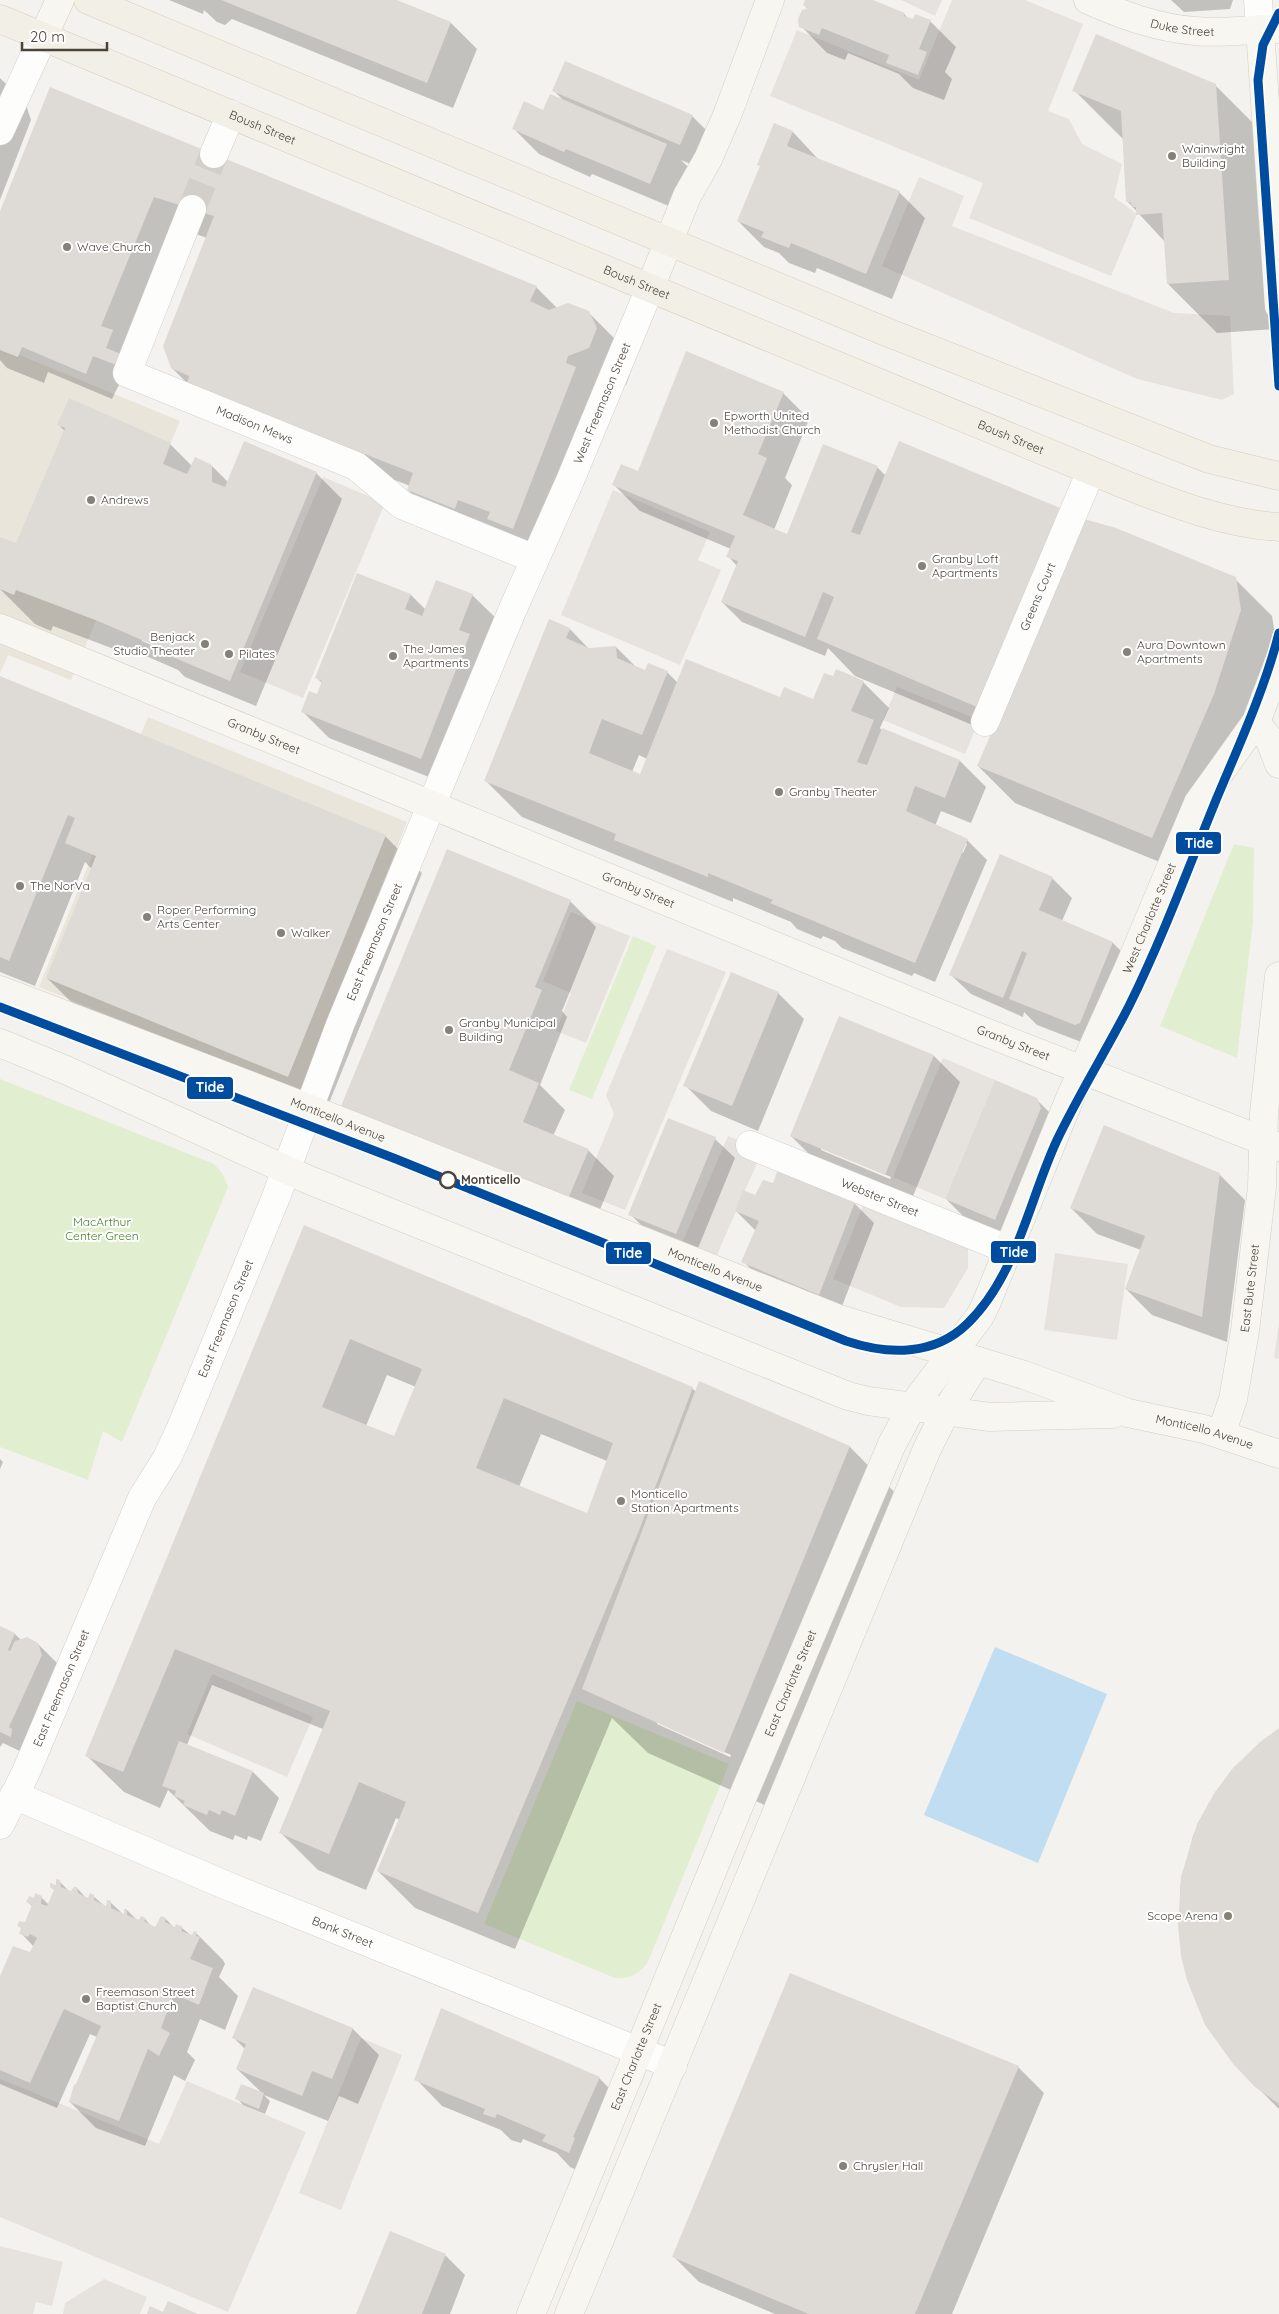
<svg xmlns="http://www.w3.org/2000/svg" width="1279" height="2314" font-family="Quicksand,sans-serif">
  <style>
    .education { fill: #eae5da }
    .green { fill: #e1eecf }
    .parking { fill: #e6e3df }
    .water { fill: #c0ddf1 }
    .shadow { fill: #0003; fill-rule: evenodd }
    .building { fill: #dedbd6; fill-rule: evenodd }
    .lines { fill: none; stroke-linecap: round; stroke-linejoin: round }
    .street-tunnel { stroke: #d2cfca; stroke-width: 28; stroke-dasharray: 28 14; stroke-linecap: butt }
    .street-casing { stroke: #d2d0cb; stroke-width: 29 }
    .secondary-casing { stroke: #d3cfc5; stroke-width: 29 }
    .primary-casing { stroke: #d6cebb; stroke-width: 29 }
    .street { stroke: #fdfdfc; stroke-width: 28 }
    .secondary { stroke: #f7f6f1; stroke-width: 28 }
    .primary { stroke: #f2efe6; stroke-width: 28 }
    .rail-1-casing { stroke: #fff; stroke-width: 12 }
    .rail-1 { stroke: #004d9f; stroke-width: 9 }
    .poi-dot { fill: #868178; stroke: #fff; stroke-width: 2 }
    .stop-dot { fill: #fff; stroke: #4b4439; stroke-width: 2.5 }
    .labels { text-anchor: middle; stroke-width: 4; stroke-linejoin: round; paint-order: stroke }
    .street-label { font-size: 12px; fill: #4b4439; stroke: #fff }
    .poi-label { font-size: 12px; fill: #4b4439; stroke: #fff; text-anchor: start }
    .stop-label { font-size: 12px; font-weight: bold; fill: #4b4439; stroke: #fff; text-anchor: start }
    .park-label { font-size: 12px; fill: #4a7f2a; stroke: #fff }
    .line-badge { stroke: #fff; stroke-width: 2 }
    .badge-label { font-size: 14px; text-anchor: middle; font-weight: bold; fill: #fff }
  </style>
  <rect width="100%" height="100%" fill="#f4f2ee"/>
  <g class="education">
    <path d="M0,347L180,421L71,680L8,655L0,673Z"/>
    <path d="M148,717L407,822L299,1092L39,987Z"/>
  </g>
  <g class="green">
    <path d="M1234,844L1254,848L1253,921L1237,1058L1160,1026Z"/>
    <path d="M633,936L656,946L592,1099L569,1090Z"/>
    <path d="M0,1079L214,1164L223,1174L228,1187L122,1442L103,1431L88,1480L0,1447Z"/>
    <path d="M577,1701L729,1764L648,1962C638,1975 632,1978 615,1978L484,1924Z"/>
  </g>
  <g class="parking">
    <path d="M901,0H942L935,16Z"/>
    <path d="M952,0H1025L1083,24L1048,111L1069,119L1082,144L1122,164L1114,197L1137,214L1111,276L969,218L983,183L770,96L797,30L919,80Z"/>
    <path d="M919,177L964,196L952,226L1174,313L1230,316L1234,394L1222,400L1137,379L882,266Z"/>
    <path d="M323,477L385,503L303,698L240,672Z"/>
    <path d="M613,490L710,532L698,560L721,570L680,665L561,615Z"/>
    <path d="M897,687L979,720L965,754L883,720Z"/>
    <path d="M571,912L630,936L586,1043L556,1031L571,993L543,981Z"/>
    <path d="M667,949L726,972L625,1210L582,1193L614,1114L606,1095Z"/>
    <path d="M943,1058L995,1080L945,1199L893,1177Z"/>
    <path d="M728,1136L750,1145L744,1158L757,1163L717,1255L683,1241Z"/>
    <path d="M863,1206L968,1248V1268L944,1308L901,1307L833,1279Z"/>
    <path d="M1055,1253L1128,1264L1117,1340L1044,1330Z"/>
    <path d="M1279,1322V1359L1274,1358Z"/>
    <path d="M212,1674L313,1717L287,1777L187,1734Z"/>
    <path d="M361,2038L402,2055L341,2210L299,2193Z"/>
    <path d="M0,2079L159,2144L187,2081L306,2132L228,2312L0,2217Z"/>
    <path d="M0,2246L63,2262L52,2306L36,2302L33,2314H0Z"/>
    <path d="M104,2279L147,2297L140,2314H63L65,2303Z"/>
  </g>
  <path class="water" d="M995,1647L1107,1694L1038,1863L924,1815Z"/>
  <g class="shadow">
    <path d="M169,0H394L451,23L477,49L453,108L232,19L225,25L217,22L204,10L203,14Z"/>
    <path d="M806,0H869L904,14L909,19L930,21L956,47L945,72L952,79L944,100L913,88L899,74L848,53L845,60L827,53L801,26L808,9L804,5Z"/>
    <path d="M1171,0H1233L1230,9L1184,12Z"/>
    <path d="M0,78L25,102L31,120L0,200Z"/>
    <path d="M1215,85L1264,134L1277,329L1217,333L1168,284L1166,243L1127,201L1123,139L1074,90Z"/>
    <path d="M553,90L692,116L718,142L706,170L681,160L692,171L676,209L592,174L590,177L539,154L513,128L565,102Z"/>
    <path d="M793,132L818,159L899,192L925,218L892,299L817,268L815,273L789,263L779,253L764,247L738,221L761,167L758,164Z"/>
    <path d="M29,145L536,287L557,308L588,312L625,349L633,366L626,385L605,392L539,555L434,516L408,490L410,486L214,409L198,394L172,368L207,238L193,233L112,399L48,372L44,383L7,368L0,360V214Z"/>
    <path d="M783,393L809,419L785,478L792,485L774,530L787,535L877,467L886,476L1235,579L1272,616L1277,647L1250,731L1189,874L1015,803L978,766L997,722L982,729L855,676L828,648L825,656L742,622L722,602L737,566L728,556L731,549L640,511L614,485Z"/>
    <path d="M59,425L170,444L192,466H212L228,482L316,473L342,499L256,706L185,677L178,670L137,652L135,657L53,626L51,631L35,624L0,589V538L17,545L65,431ZM142,639L164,648L163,650L142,641Z"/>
    <path d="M357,574L411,595L426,610L472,595L499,621L447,784L329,738L303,712L318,696L323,684L317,678Z"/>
    <path d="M570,629L589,649L616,647L636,667L645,671L648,665L668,673L678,683L781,699L814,701L834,678L863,682L889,708L880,728L882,731L960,761L986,787L971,823L941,811L935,826L967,840L987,860L935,982L914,973L912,976L842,948L835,941L823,936L821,939L797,929L791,922L733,898V902L522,817L485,780ZM639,755L647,759L640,776L632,772ZM965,843L967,844L963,853L961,851Z"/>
    <path d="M0,677L385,836L422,873L325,1113L73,1004L47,978L92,869L85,862L35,986L0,972Z"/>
    <path d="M1052,878L1072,898L1062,921L1113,943L1139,969L1102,1050L1037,1025L1024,1012L1023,1017L971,994L951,975Z"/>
    <path d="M570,901L596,927L562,1011L567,1017L540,1085L565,1110L553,1136L588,1150L614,1176L594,1224L369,1131L343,1105Z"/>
    <path d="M778,993L804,1019L758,1131L711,1111L685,1085Z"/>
    <path d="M840,1018L934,1056L960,1082L911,1201L817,1162L791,1136ZM821,1147L891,1177L890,1179L821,1150Z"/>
    <path d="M1036,1099L1056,1119L1015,1239L966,1219L946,1199Z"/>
    <path d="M715,1139L735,1158L696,1253L650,1234L630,1214Z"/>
    <path d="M1219,1174L1245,1200L1227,1342L1152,1315L1126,1289L1141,1250L1097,1234L1071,1208Z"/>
    <path d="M756,1197L854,1203L874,1223L839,1314L763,1281L743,1261L756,1231L736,1211Z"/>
    <path d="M305,1227L692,1388L696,1392L700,1383L850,1447L914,1512L789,1816L648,1753L612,1718L515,1949L415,1908L378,1871L400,1820L396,1818L366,1890L318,1870L281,1833L323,1729L212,1685L187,1745L253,1772L279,1798L261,1841L248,1836L247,1840L235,1835L233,1840L210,1831L168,1790L160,1808L124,1792L87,1756ZM387,1375L416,1387L395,1438L366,1426ZM541,1434L607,1461L588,1515L519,1487ZM657,1722L731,1755L730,1757L657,1724Z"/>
    <path d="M0,1459L3,1462L0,1469Z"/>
    <path d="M0,1628L15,1634L21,1640L38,1644L58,1664L30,1756L3,1743L0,1747Z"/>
    <path d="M1279,1731V2109L1252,2082L1180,1944V1889L1193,1836L1209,1803Z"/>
    <path d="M60,1882L70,1892L77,1888L87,1899L93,1896L107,1908L110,1902L125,1916L127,1910L137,1920L145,1919L155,1930L166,1919L175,1929L182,1928L192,1936L194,1933L197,1934L223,1960L225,1964L219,1977L238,1996L225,2030L200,2019L187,2052L195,2060L185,2081L174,2075L145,2146L96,2128L70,2102L97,2037L90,2034L57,2108L0,2084V1979L31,1953L34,1947L21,1933L33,1907L28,1902L41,1897L49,1905Z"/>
    <path d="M254,1989L353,2029L379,2055L358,2104L339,2096L328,2121L264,2095L270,2101L265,2114L243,2105L237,2098L263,2094L237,2069L245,2049L234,2038Z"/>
    <path d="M1018,2067L1044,2093L952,2314H775L699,2282L673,2256Z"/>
    <path d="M599,2078L625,2104L595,2178L570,2167L557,2153L523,2139L521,2143L511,2140L501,2130L442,2106L416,2079Z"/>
    <path d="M390,2233L446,2256L465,2275L450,2314H357Z"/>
  </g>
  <g class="building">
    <path d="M221,0H397L451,22L427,83Z"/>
    <path d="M805,0H873L905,13L904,16L913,19L915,14L931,20L919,49L927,52L918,75L886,63L889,55L822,28L819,35L799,27L798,19L802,10L808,8L803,5Z"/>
    <path d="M1096,34L1216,84L1229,280L1167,284L1162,213L1136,215V207H1133L1130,202H1126L1121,111L1072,91Z"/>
    <path d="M565,61L693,115L680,145L552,91Z"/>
    <path d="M50,87L537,286L530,301L549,310L568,303L589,311L597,328L589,348L568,356L566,363L576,367L513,529L487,519L490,512L458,500L455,509L407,490L413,473L187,384L189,376L171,368L163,346L214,216L154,197L101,326L113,330L106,348L121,354L116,365L93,356L86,374L22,347L18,357L0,350V211Z"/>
    <path d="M550,94L667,144L650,184L566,149L564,152L512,129L524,101L543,110Z"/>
    <path d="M774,123L793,131L787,146L900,191L866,274L791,243L789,248L761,237L764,232L737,221L760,166L757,165Z"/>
    <path d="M686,351L784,392L758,454L767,458L743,515L787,534L823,444L878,466L851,532L860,535L899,441L1065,510L984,710L817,639L834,597L823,592L805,637L721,602L738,561L726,557L735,536L612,485L621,464L638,471Z"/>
    <path d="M69,398L171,443L163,464L187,474L195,457L212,465V482L225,487L244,441L317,472L230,681L158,651V647L98,621L16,590L14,595L0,589V537L16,543L65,428L57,425Z"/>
    <path d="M1084,519L1116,528L1236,577L1241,610L1214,694L1152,838L977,766Z"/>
    <path d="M357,573L411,594L405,609L422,616L436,580L473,594L459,630L470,634L421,759L301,712L309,691L317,694L322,681L315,678Z"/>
    <path d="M549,619L570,628L566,638L589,648L616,646L617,658L645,670L648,663L668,671L642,735L602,719L589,753L640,774L686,659L780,697L784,687L813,699L824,673L833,676L836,669L864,681L851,711L874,720L857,762L867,765L882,728L960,760L945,798L915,786L906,811L968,839L915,963L770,903L773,900L708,873V877L614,840L616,834L484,781Z"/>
    <path d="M0,676L386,835L288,1077L46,978L96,856L65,843L75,818L68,815L9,961L0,957Z"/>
    <path d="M447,849L571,900L535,987L542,990L509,1070L539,1083L523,1122L589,1149L568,1199L341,1106Z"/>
    <path d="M1000,854L1053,877L1039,910L1113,942L1080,1023L1075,1025L1009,999L1027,953L1022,951L1003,998L949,975Z"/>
    <path d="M731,972L779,992L732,1106L683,1086Z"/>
    <path d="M839,1016L934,1055L885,1175L790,1136Z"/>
    <path d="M995,1080L1037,1098L1041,1108L995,1220L945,1199Z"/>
    <path d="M668,1118L716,1137L676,1234L628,1215Z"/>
    <path d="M1104,1125L1220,1173L1202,1317L1125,1289L1145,1236L1070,1208Z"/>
    <path d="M778,1169L855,1202L819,1295L741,1262L759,1221L735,1211L743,1190L755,1195L763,1180L773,1183Z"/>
    <path d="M304,1225L693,1387L638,1533L478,1913L377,1871L406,1802L359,1782L329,1854L279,1833L330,1711L175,1649L123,1772L85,1756ZM350,1339L422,1369L394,1436L322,1407ZM504,1398L613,1443L587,1513L476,1468Z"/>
    <path d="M699,1381L850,1446L724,1753L582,1689Z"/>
    <path d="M0,1626L15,1633L8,1650L10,1651L15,1641L27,1637L38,1643L42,1655L9,1727L12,1729L11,1737L0,1732Z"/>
    <path d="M1279,1728V2104L1255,2087L1234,2065L1205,2025L1187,1980L1181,1956L1178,1926L1181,1877L1197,1824L1215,1792L1233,1768L1260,1742Z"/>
    <path d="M179,1741L253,1771L235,1816L222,1810L220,1815L209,1810L207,1815L183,1805L185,1801L174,1796L176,1791L162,1786Z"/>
    <path d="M56,1879L60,1880L61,1887L71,1891L74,1887H77L78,1893L88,1898L90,1893L94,1895V1900L106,1906L107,1900L111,1901V1908L124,1914V1909H127V1915L139,1920L141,1916L146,1918L144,1921L155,1927L161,1916L166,1918L165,1922L175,1927L176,1924L183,1927L181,1931L192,1935L194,1931L197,1932L196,1936L200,1937L190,1959L213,1968L199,2005L174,1994L161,2028L170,2033L159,2056L148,2049L119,2121L69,2102L74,2085L76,2084L101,2026L64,2009L30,2083L0,2070V1976L13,1946L30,1952L37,1938L30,1934L28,1937L19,1934L21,1928L17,1926L19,1921L25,1922L32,1905L26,1902L29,1896L34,1898L35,1893L42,1896L41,1904L47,1906L54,1890L50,1887V1883L56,1885Z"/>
    <path d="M790,1973L1019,2066L915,2314H809L672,2257Z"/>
    <path d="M253,1987L353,2028L332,2079L312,2071L302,2096L236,2069L246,2044L232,2038Z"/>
    <path d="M441,2008L600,2077L573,2137L575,2138L569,2153L542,2141L546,2135L497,2114L495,2118L483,2114L485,2109L414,2080Z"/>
    <path d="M241,2084L264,2093L259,2109L235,2099Z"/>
    <path d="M390,2231L446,2254L422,2314H356Z"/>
    <path d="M168,2301L198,2314H147L150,2306L163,2312Z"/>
  </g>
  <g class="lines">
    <path class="street-tunnel" d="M192,209L214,154"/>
    <defs>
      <g id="street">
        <path d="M1258,0L1260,29"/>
        <path d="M0,131L43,37"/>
        <path d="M214,154L231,114"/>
        <path id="s1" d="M192,209L127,373L356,466L402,505L535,559"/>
        <path id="s2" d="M985,722L1091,471"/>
        <path id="s3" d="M750,1145L1009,1250"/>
        <path id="s4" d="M14,1795L230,1887L673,2065"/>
        <path id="s5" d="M0,1825L26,1772L142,1498L167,1458L180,1430L276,1197L340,1025L512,611L569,483L650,288"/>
      </g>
      <g id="secondary">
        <path id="s6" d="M1088,0C1122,15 1157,28 1195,31C1222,34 1251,29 1279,29"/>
        <path d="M1260,29L1279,306"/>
        <path d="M43,37L60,0"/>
        <path d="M650,288L687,196L708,159L728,113L770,0"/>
        <path id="s7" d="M0,628L980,1030L1279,1147"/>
        <path d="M1256,722L1270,741L1279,764"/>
        <path id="s8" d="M0,990L288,1100L839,1319L1024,1375L1128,1413L1204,1429L1279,1454"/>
        <path d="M0,1043L68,1071L309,1180L848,1396L868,1401L990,1417L1113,1414"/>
        <path id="s9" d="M1221,1434L1233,1399L1245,1331L1262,1187L1264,1113L1279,976"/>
        <path id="s10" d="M531,2314L743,1796L892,1444L912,1407L980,1316L986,1304L1070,1098L1129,967L1198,803L1256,722L1279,662"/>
        <path d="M569,2314L927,1449L946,1411L978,1361"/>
      </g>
      <g id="primary">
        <path d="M88,0L884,331L1209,459L1279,476"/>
        <path id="s11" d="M0,19L1126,485C1174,504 1227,524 1279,527"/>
      </g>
    </defs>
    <use href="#street" class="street-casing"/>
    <use href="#secondary" class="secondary-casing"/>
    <use href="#primary" class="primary-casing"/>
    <use href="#street" class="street"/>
    <use href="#secondary" class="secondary"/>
    <use href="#primary" class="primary"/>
    <defs>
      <g id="rail-1">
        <path d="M1279,13L1263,45L1258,80L1279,386"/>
        <path d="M0,1007L396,1159L846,1341C888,1355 934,1356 967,1324C1017,1276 1029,1200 1057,1140C1079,1094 1106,1051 1129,1006C1162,939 1188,869 1216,800C1239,745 1264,691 1279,633"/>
      </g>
    </defs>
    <use href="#rail-1" class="rail-1-casing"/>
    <use href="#rail-1" class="rail-1"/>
  </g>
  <g class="poi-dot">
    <circle cx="1172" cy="156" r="5"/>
    <circle cx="67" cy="247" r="5"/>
    <circle cx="714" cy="423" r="5"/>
    <circle cx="91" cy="500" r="5"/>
    <circle cx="922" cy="566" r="5"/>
    <circle cx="205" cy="644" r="5"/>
    <circle cx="1127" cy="652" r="5"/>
    <circle cx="229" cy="654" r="5"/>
    <circle cx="393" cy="656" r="5"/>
    <circle cx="779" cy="792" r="5"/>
    <circle cx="20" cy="886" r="5"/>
    <circle cx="147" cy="917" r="5"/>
    <circle cx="281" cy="933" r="5"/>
    <circle cx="449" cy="1030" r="5"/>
    <circle cx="621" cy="1501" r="5"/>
    <circle cx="1228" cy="1916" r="5"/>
    <circle cx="86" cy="1999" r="5"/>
    <circle cx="843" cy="2166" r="5"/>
  </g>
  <circle class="stop-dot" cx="448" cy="1180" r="8"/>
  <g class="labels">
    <g class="street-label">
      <text dy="4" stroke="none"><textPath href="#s6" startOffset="99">Duke Street</textPath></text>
      <text dy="4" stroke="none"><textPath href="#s11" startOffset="284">Boush Street</textPath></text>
      <text dy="4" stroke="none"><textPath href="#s11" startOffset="689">Boush Street</textPath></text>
      <text dy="4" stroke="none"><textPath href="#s5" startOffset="1545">West Freemason Street</textPath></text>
      <text dy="4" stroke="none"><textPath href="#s1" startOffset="314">Madison Mews</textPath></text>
      <text dy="4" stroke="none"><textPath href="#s11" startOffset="1094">Boush Street</textPath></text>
      <text dy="4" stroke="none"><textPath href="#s2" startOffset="136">Greens Court</textPath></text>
      <text dy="4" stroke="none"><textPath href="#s7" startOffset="285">Granby Street</textPath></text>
      <text dy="4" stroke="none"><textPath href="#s7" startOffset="690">Granby Street</textPath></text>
      <text dy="4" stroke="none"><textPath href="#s10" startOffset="1530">West Charlotte Street</textPath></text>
      <text dy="4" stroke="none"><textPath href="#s5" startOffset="960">East Freemason Street</textPath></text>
      <text dy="4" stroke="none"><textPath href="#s7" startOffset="1095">Granby Street</textPath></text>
      <text dy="4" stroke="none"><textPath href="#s8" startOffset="362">Monticello Avenue</textPath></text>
      <text dy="4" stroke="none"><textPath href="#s3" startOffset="140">Webster Street</textPath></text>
      <text dy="4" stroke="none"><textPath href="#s8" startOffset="768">Monticello Avenue</textPath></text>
      <text dy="4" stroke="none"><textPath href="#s9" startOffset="149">East Bute Street</textPath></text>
      <text dy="4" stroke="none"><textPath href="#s5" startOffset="555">East Freemason Street</textPath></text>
      <text dy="4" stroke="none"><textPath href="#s8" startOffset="1284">Monticello Avenue</textPath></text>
      <text dy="4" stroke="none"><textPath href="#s10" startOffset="682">East Charlotte Street</textPath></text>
      <text dy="4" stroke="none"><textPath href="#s5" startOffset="150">East Freemason Street</textPath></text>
      <text dy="4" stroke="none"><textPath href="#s4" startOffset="356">Bank Street</textPath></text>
      <text dy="4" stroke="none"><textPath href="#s10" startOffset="278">East Charlotte Street</textPath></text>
    </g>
    <g class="poi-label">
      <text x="1182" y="153">Wainwright<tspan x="1182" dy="14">Building</tspan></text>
      <text x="77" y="251">Wave Church</text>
      <text x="724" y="420">Epworth United<tspan x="724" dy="14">Methodist Church</tspan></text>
      <text x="101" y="504">Andrews</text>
      <text x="932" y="563">Granby Loft<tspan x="932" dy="14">Apartments</tspan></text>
      <text x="195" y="641" text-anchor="end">Benjack<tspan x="195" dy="14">Studio Theater</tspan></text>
      <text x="1137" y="649">Aura Downtown<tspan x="1137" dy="14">Apartments</tspan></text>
      <text x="403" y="653">The James<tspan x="403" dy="14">Apartments</tspan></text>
      <text x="239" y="658">Pilates</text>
      <text x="789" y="796">Granby Theater</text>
      <text x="30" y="890">The NorVa</text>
      <text x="157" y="914">Roper Performing<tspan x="157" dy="14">Arts Center</tspan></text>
      <text x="291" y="937">Walker</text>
      <text x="459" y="1027">Granby Municipal<tspan x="459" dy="14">Building</tspan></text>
      <text x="631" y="1498">Monticello<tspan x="631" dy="14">Station Apartments</tspan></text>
      <text x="1218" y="1920" text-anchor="end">Scope Arena</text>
      <text x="96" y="1996">Freemason Street<tspan x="96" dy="14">Baptist Church</tspan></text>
      <text x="853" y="2170">Chrysler Hall</text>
    </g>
    <g class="stop-label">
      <text x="461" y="1184">Monticello</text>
    </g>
    <g class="park-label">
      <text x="102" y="1226">MacArthur<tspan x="102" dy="14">Center Green</tspan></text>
    </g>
  </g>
  <g class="line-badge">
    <rect x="1175" y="831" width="47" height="24" rx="5" fill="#004d9f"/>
    <rect x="186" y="1076" width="48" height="24" rx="5" fill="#004d9f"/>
    <rect x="990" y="1240" width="47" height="24" rx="5" fill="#004d9f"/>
    <rect x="605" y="1241" width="47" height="24" rx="5" fill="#004d9f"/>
  </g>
  <g class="badge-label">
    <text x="1199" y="848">Tide</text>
    <text x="210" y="1092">Tide</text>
    <text x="1014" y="1257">Tide</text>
    <text x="628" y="1258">Tide</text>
  </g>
  <path d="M22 42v8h85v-8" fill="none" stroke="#4b4439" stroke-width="2.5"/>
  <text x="30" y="42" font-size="15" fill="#4b4439" stroke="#ffffff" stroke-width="4" paint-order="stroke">20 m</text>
</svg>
